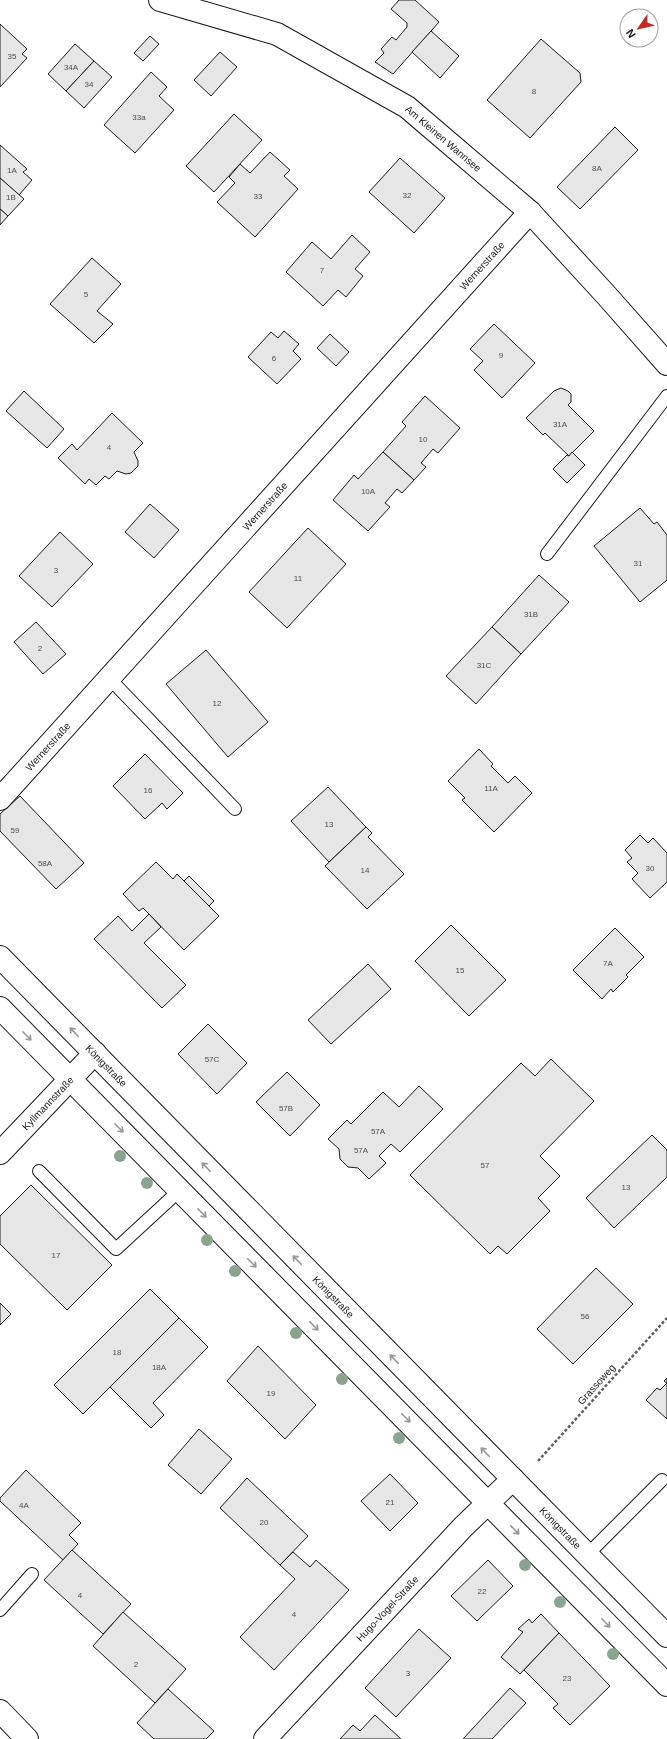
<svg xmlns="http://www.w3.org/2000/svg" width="667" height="1739" font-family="Helvetica,sans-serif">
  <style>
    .building { fill: #e6e6e6; stroke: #1a1a1a }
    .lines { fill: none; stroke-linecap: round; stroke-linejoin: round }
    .lane-casing { stroke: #1a1a1a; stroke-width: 14 }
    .street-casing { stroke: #1a1a1a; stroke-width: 24 }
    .primary-casing { stroke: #1a1a1a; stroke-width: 24 }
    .path { stroke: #5f5f5f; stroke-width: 2.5; stroke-dasharray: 3 2; stroke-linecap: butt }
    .lane { stroke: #fff; stroke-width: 12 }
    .street { stroke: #fff; stroke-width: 22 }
    .primary { stroke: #fff; stroke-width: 22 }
    .tree { fill: #8aa48f }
    .oneway { stroke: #989898 }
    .labels { text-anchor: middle; stroke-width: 3; stroke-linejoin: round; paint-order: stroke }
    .number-label { font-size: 8px; fill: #4d4d4d }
    .street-label { font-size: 10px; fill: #1a1a1a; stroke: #fff }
  </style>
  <rect width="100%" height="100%" fill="#fff"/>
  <g class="building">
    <path d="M399,0H415L439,22L393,74L375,62L384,53L381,49L392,37L396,40L407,27V23L391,9Z"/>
    <path d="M0,24L27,49L22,54L27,58L0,87Z"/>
    <path d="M431,31L459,56L440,78L412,52Z"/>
    <path d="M150,36L159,44L143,61L134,53Z"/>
    <path d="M541,39L580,73L581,82L530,138L487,100Z"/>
    <path d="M75,44L94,61L66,91L48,74Z"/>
    <path d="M220,52L237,67L211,96L194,80Z"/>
    <path d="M94,61L112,77L84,108L66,91Z"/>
    <path d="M151,72L167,87L159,96L174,110L135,153L104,125Z"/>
    <path d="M234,114L262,140L214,192L186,166Z"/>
    <path d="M615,127L638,150L580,209L557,187Z"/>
    <path d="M0,145L27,169L23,172L32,180L19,195L0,178Z"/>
    <path d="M270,152L290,170L284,176L298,189L255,237L217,202L235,183L229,177L240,164L250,173Z"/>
    <path d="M400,158L445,198L414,233L369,192Z"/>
    <path d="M0,178L24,199L8,216L0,209Z"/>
    <path d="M0,209L8,216L0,225Z"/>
    <path d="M352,235L370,252L355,269L363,276L346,297L338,290L323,306L286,272L312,242L331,259Z"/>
    <path d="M92,258L121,284L97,311L113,324L94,343L50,304Z"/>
    <path d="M494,324L535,363L502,398L474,370L483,361L470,349Z"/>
    <path d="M284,331L299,344L293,351L301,359L277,384L248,357L271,332L278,338Z"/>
    <path d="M330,334L349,352L336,366L317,348Z"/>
    <path d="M561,388L568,391L571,394V402L568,405L594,431L569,456L545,433L543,435L526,418L554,391Z"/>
    <path d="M24,391L64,429L47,448L6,411Z"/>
    <path d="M425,396L460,428L438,453L433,449L421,463L426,467L414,480L383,452L406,426L402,422Z"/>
    <path d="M112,413L143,443L134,452L138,461V466L131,473L126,474L117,471L109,479L105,476L96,485L89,479L85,484L58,458L72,444L77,450Z"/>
    <path d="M383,452L414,480L402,493L397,489L385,503L390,507L368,531L333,500L354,475L358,479Z"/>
    <path d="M572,452L585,465L567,483L553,469L567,455L569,456Z"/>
    <path d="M150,504L179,530L154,558L125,532Z"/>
    <path d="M640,508L654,524L657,522L667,535V580L640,602L594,546Z"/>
    <path d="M308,528L346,564L287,628L249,592Z"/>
    <path d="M60,532L93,564L52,607L19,576Z"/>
    <path d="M539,575L569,602L521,654L492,627Z"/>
    <path d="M36,622L66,654L43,674L14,642Z"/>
    <path d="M492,627L521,654L476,704L446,676Z"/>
    <path d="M206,650L268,722L228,757L166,684Z"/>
    <path d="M479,749L493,764L491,766L508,783L515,776L532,793L494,832L462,800L465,798L448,781Z"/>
    <path d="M145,754L183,793L167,809L162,803L145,819L113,786Z"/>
    <path d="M328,787L366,827L329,862L291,821Z"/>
    <path d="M20,796L84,863L56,889L0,831V814Z"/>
    <path d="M366,827L372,833L368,837L404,874L367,909L325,866Z"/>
    <path d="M640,835L648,843L653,838L667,853V882L650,898L632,879L638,873L627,862L632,858L625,850Z"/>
    <path d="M156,862L173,879L177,874L219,916L184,950L143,908L139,911L123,894Z"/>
    <path d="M189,876L214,901L209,906L184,881Z"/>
    <path d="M149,914L161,927L144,943L186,985L162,1008L94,939L118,916L132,931Z"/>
    <path d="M451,925L506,980L469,1016L415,961Z"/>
    <path d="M615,928L644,957L626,975L628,977L613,992L611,989L602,999L573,970Z"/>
    <path d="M368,964L391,989L331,1044L308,1020Z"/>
    <path d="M208,1024L247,1063L217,1094L178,1054Z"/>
    <path d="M551,1059L594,1101L540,1156L560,1176L538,1198L550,1211L507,1254L498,1246L490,1254L410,1175L521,1063L535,1076Z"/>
    <path d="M287,1072L320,1105L290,1136L256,1102Z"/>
    <path d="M419,1086L443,1109L400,1152L391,1144L379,1156L386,1163L369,1179L358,1168L348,1167L340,1159L339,1149L328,1139L347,1120L351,1124L383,1092L399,1107Z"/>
    <path d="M652,1135L667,1150V1177L614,1228L586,1198Z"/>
    <path d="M31,1185L112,1265L67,1310L0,1244V1216Z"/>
    <path d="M596,1268L633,1304L573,1364L537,1329Z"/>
    <path d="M150,1289L179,1318L83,1414L54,1385Z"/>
    <path d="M0,1303L11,1314L0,1325Z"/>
    <path d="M179,1318L208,1347L153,1403L164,1415L151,1428L110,1387Z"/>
    <path d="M258,1346L316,1405L285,1439L227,1381Z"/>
    <path d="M667,1378V1419L646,1400L657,1388L660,1390L667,1383L664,1381Z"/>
    <path d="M199,1429L232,1459L201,1494L168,1465Z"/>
    <path d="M26,1470L81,1523L69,1535L78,1544L63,1560L0,1501V1498Z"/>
    <path d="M390,1474L418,1503L390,1531L361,1501Z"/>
    <path d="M247,1478L308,1536L280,1565L220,1508Z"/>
    <path d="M72,1550L131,1604L103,1634L44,1580Z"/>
    <path d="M293,1552L310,1567L316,1560L349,1590L274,1670L240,1637L295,1579L280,1565Z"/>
    <path d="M488,1560L513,1586L477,1621L451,1596Z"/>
    <path d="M123,1612L186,1669L155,1703L93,1646Z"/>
    <path d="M541,1614L559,1633L520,1674L501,1657L523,1632L518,1629L529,1619L532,1623Z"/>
    <path d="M419,1629L451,1658L396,1717L365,1688Z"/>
    <path d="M559,1633L610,1686L570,1725L553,1708L558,1704L524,1670Z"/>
    <path d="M510,1688L526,1703L492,1739H463Z"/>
    <path d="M168,1689L214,1731L206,1739H154L137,1723Z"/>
    <path d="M375,1715L401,1739H340L353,1725L360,1731Z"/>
  </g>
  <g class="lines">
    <defs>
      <g id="lane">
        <path d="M547,554L667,396"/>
        <path d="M109,678L235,809"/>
        <path d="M39,1171L116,1249L180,1190"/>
        <path d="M587,1555L662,1480"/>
        <path d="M0,1610L32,1574"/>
      </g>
      <g id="street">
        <path id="s1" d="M160,0L277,34L407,107L530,212L607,296L667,364"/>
        <path id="s2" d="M0,799L530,212"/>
        <path id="s3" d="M0,1153L95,1053"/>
        <path d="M0,1711L27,1739"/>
        <path id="s4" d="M265,1739L463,1527L513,1479"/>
      </g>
      <g id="primary">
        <path id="s5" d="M0,957L667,1636"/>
        <path d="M0,1008L667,1685"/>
      </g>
    </defs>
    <use href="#lane" class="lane-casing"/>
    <use href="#street" class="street-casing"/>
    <use href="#primary" class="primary-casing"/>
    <path class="path" d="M538,1461L667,1318"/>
    <use href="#lane" class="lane"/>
    <use href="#street" class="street"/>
    <use href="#primary" class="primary"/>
  </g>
  <g class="tree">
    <circle cx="120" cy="1156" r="6"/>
    <circle cx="147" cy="1183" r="6"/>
    <circle cx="207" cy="1240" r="6"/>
    <circle cx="235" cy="1271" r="6"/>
    <circle cx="296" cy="1333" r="6"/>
    <circle cx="342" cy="1379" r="6"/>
    <circle cx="399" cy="1438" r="6"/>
    <circle cx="525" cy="1565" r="6"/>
    <circle cx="560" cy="1602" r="6"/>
    <circle cx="613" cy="1654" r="6"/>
  </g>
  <defs><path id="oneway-shaft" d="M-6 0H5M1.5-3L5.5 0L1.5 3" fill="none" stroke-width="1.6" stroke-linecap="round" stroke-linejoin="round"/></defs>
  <g class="oneway">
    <use href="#oneway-shaft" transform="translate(74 1032) rotate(-134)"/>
    <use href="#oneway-shaft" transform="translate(27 1036) rotate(45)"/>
    <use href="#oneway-shaft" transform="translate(119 1128) rotate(45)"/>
    <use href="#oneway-shaft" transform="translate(206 1167) rotate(-134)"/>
    <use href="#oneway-shaft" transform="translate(202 1213) rotate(45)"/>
    <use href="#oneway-shaft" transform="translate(297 1260) rotate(-134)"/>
    <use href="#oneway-shaft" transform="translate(252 1263) rotate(45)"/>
    <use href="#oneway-shaft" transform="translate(314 1326) rotate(45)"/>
    <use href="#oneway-shaft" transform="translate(394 1359) rotate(-134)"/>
    <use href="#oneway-shaft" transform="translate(406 1418) rotate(45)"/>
    <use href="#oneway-shaft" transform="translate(485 1452) rotate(-134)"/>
    <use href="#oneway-shaft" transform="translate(515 1530) rotate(46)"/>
    <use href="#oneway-shaft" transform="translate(606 1623) rotate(46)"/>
  </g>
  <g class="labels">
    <g class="number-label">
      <text x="12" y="59">35</text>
      <text x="71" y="70">34A</text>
      <text x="89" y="87">34</text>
      <text x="534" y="94">8</text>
      <text x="139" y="120">33a</text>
      <text x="597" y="171">8A</text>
      <text x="12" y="173">1A</text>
      <text x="407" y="198">32</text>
      <text x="258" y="199">33</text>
      <text x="11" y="200">1B</text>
      <text x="322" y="273">7</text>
      <text x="86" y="297">5</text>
      <text x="501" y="358">9</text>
      <text x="274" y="361">6</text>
      <text x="560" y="427">31A</text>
      <text x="423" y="442">10</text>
      <text x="109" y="450">4</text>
      <text x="368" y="494">10A</text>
      <text x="638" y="566">31</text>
      <text x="56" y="573">3</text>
      <text x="298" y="581">11</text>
      <text x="531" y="617">31B</text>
      <text x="40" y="651">2</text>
      <text x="484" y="668">31C</text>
      <text x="217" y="706">12</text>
      <text x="491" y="791">11A</text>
      <text x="148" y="793">16</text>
      <text x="329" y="827">13</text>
      <text x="15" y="833">59</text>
      <text x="45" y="866">58A</text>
      <text x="650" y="871">30</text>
      <text x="365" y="873">14</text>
      <text x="608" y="966">7A</text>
      <text x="460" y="973">15</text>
      <text x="212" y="1062">57C</text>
      <text x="286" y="1111">57B</text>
      <text x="378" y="1134">57A</text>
      <text x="361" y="1153">57A</text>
      <text x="485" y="1168">57</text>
      <text x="626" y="1190">13</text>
      <text x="56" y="1258">17</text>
      <text x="585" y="1319">56</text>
      <text x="117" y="1355">18</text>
      <text x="159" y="1370">18A</text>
      <text x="271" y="1396">19</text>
      <text x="390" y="1505">21</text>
      <text x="24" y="1508">4A</text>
      <text x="264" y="1525">20</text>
      <text x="482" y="1594">22</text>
      <text x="80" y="1598">4</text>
      <text x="294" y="1617">4</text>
      <text x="136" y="1667">2</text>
      <text x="408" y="1676">3</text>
      <text x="567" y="1681">23</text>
    </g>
    <g class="street-label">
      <text dy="4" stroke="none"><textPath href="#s1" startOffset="319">Am Kleinen Wannsee</textPath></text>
      <text dy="4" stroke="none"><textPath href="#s2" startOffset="719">Wernerstraße</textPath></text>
      <text dy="4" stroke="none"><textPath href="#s2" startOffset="395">Wernerstraße</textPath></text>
      <text dy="4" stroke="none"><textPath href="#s2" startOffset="71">Wernerstraße</textPath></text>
      <text dy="4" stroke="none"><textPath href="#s5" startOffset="152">Königstraße</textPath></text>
      <text dy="4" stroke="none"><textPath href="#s3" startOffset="69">Kyllmannstraße</textPath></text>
      <text dy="4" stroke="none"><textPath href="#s5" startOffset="476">Königstraße</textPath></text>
      <text transform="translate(596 1384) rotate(-48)" y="4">Grassoweg</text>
      <text dy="4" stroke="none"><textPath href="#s5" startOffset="800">Königstraße</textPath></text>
      <text dy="4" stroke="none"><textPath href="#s4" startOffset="179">Hugo-Vogel-Straße</textPath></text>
    </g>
  </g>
  <g transform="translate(639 28) rotate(236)"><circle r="19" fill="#ffffff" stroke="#a3a3a3"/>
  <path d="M0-3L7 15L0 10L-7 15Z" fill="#c62828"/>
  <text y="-6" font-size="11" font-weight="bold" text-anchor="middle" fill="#1a1a1a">N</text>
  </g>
</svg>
